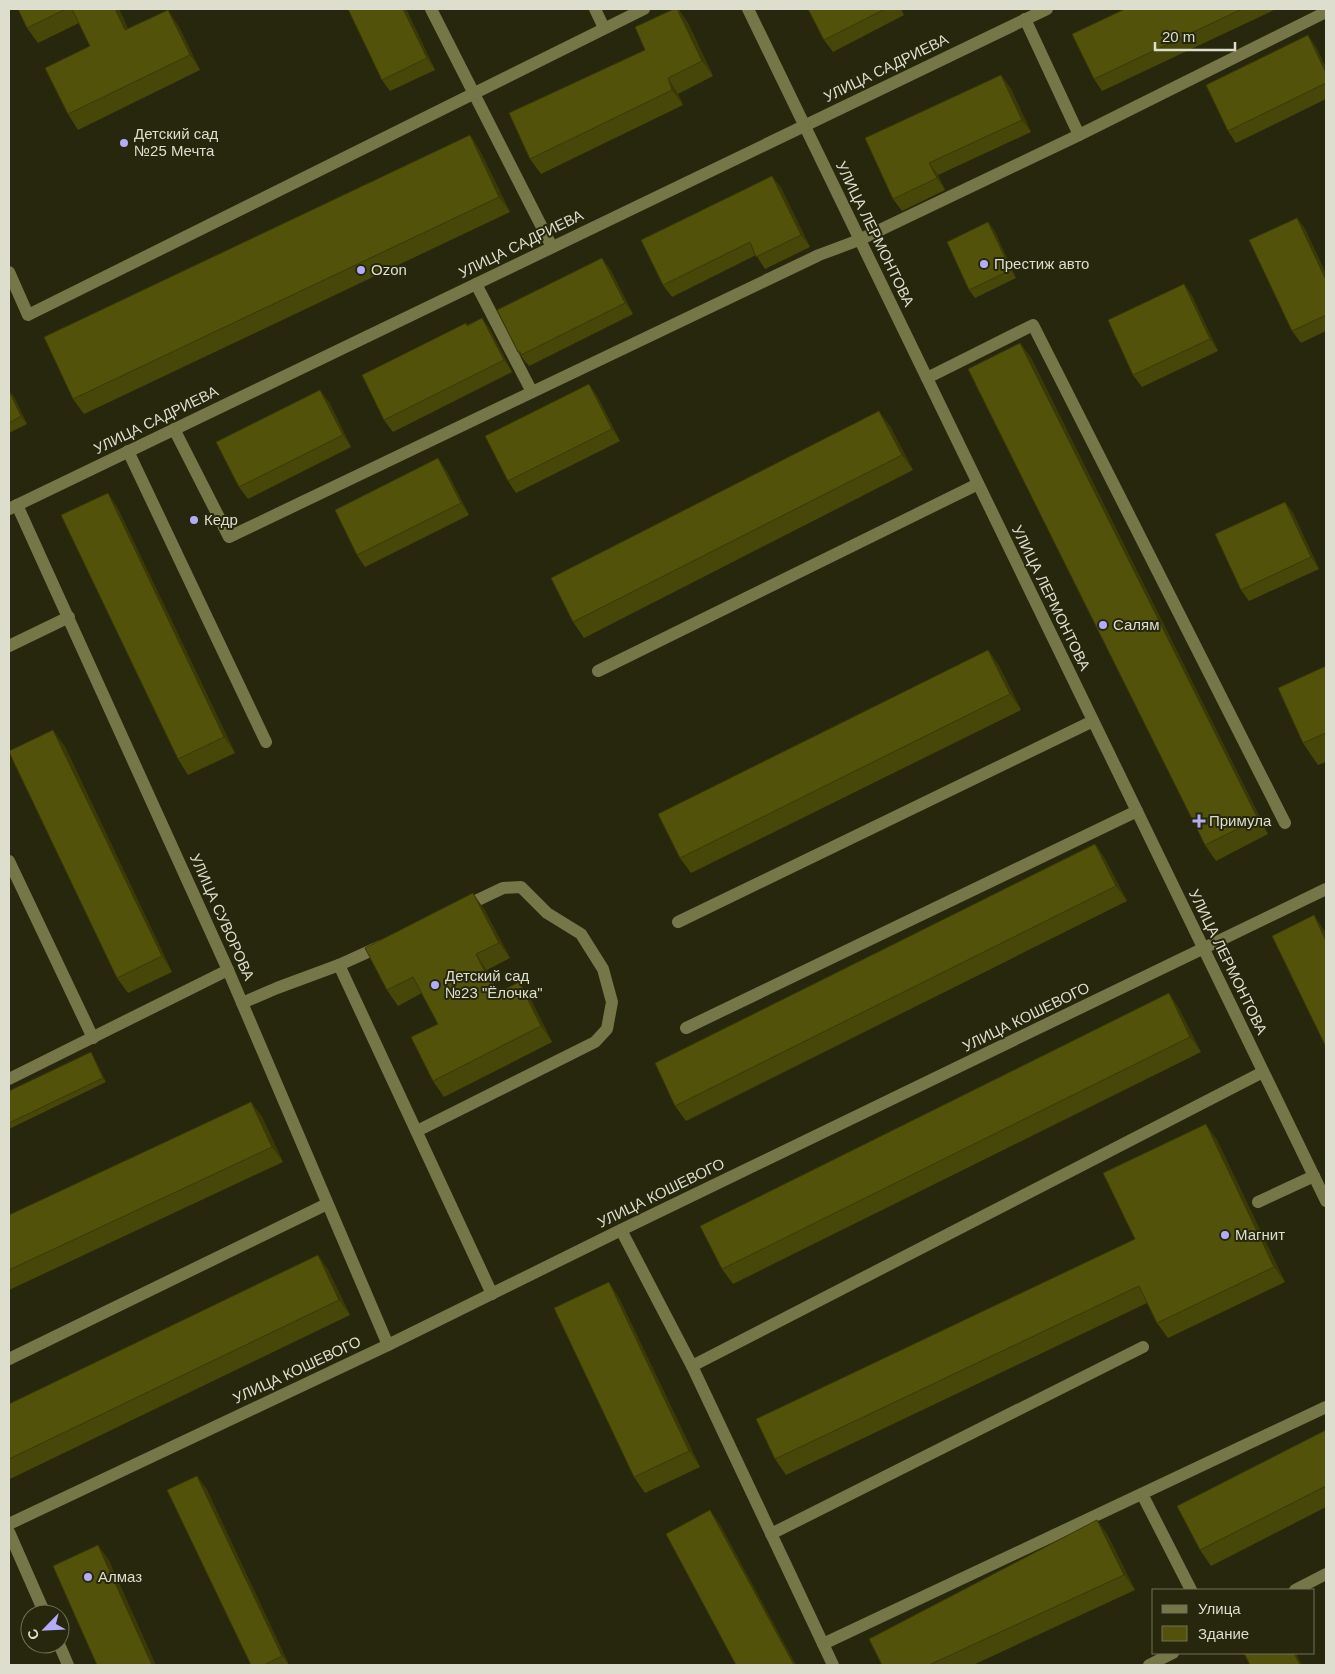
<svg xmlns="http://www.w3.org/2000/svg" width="1335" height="1674" font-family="Helvetica,sans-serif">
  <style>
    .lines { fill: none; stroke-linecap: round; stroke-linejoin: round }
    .minor { stroke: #767748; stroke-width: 12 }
    .wall { fill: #474709 }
    .shaded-wall { fill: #3a3907 }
    .building { fill: #53520a; stroke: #3a3907 }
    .poi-dot { fill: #b4acf9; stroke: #27270d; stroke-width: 2 }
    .labels { text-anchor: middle; stroke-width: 4; stroke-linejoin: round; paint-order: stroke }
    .street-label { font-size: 15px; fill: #dddece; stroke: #27270d }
    .poi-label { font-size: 15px; fill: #dddece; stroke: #27270d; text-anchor: start }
  </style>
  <rect width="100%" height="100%" fill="#27270d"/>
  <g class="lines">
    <g class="minor">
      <path d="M431,9L552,247"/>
      <path d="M595,9L604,28"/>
      <path d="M748,9L1326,1201"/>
      <path d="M1025,19L1079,135"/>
      <path d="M9,272L28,315L644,9"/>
      <path d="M476,284L532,392"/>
      <path d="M927,378L1033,325L1285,823"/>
      <path d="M174,429L229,537L819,255L859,240L1079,135L1326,12"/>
      <path d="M128,451L266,742"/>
      <path d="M17,505L228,970L388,1345"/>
      <path d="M9,509L1047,9"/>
      <path d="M9,646L69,617"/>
      <path d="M598,671L978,484"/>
      <path d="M9,861L93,1038"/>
      <path d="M678,922L1093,721"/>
      <path d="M339,965L381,946"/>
      <path d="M242,1003L277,988L339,965L492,1294"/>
      <path d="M686,1028L1137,811"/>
      <path d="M9,1079L228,970"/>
      <path d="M417,1131L595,1042L607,1029L612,1002L603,969L581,934L547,913L521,887L503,888L463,907"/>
      <path d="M1258,1202L1314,1176"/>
      <path d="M621,1230L692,1366L833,1665"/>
      <path d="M9,1359L327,1204"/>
      <path d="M692,1366L1263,1072"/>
      <path d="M1142,1494L1191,1590"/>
      <path d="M9,1524L388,1345L621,1230L1326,889"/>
      <path d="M9,1532L45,1614"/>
      <path d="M771,1534L1143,1347"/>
      <path d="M1295,1590L1326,1574"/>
      <path d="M59,1644L68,1665"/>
      <path d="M823,1644L1326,1407"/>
      <path d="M1149,1665L1173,1653"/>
    </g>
  </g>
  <g class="wall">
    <path d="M18,9H119L128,29L178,25L200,70L78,130L68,114L90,46L79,23L38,43L27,28Z"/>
    <path d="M348,9H406L435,70L390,91L382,80Z"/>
    <path d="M678,9L688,23L713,76L678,94L683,105L541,174L530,159L645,50Z"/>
    <path d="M808,9H901L904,15L833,52L824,40Z"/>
    <path d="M1125,9H1276L1102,91L1094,79Z"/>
    <path d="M1316,47L1326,68V99L1236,143L1228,131Z"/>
    <path d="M1010,87L1031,132L938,175L945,190L902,211L893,199L865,138Z"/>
    <path d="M470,135L480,151L510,212L84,414L73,399Z"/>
    <path d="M772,176L781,188L810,247L765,269L756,255L672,297L663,285Z"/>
    <path d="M1297,218L1305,229L1326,274V331L1301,343L1292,331Z"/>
    <path d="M988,222L994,230L1016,278L975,298L969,290Z"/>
    <path d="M610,269L633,314L529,366L528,364H527L518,352Z"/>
    <path d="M1184,284L1192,296L1218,351L1142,387L1133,375Z"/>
    <path d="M482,318L490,330L512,372L393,432L384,420L467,325Z"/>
    <path d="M1020,343L1031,358L1268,834L1216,861L1205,845Z"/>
    <path d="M9,391L14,397L27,424L9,433Z"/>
    <path d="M597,396L620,441L516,493L508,481Z"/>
    <path d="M329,402L351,447L248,499L239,487Z"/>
    <path d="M890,426L913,470L584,638L573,622Z"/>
    <path d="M446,470L469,515L365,567L357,555Z"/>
    <path d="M108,493L118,509L235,753L188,775L178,759Z"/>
    <path d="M1285,502L1293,513L1319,569L1249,601L1241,590Z"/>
    <path d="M988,650L999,666L1021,710L691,873L680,858Z"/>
    <path d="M1326,666V762L1318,765L1303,743Z"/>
    <path d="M64,745L172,972L128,993L117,978Z"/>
    <path d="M1095,844L1105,859L1127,901L686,1121L675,1106Z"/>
    <path d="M484,909L510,958L487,970L498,993L519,982L530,998L552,1042L444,1097L433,1081L438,1024L422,993L398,1006L387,990Z"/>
    <path d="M1169,993L1179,1009L1201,1052L733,1284L722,1269Z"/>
    <path d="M93,1056L106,1082L9,1129V1091Z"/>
    <path d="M251,1102L262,1117L283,1162L9,1290V1215Z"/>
    <path d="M1217,1140L1285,1282L1168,1338L1157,1323L1147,1303L786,1475L775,1459L1135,1239Z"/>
    <path d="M318,1255L328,1270L350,1315L10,1479L9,1477V1404Z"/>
    <path d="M619,1298L700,1467L645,1493L634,1477Z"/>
    <path d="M1326,1430V1507L1211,1566L1200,1550Z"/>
    <path d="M206,1488L289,1665H251Z"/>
    <path d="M1097,1520L1108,1536L1135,1590L973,1665H882Z"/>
  </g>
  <g class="shaded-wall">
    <path d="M115,9H119L136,46L125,30Z"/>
    <path d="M403,9H406L435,70L427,58Z"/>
    <path d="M677,9L688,23L713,76L702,61Z"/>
    <path d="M168,10L178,25L200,70L190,55Z"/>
    <path d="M1308,35L1316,47L1326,68V73Z"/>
    <path d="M1001,75L1010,87L1031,132L1022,120Z"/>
    <path d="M668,78L678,94L683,105L672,90Z"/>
    <path d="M470,135L480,151L510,212L499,197Z"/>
    <path d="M929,163L938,175L945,190L937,178Z"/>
    <path d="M772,176L781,188L810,247L801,235Z"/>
    <path d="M1297,218L1305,229L1326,274V280Z"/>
    <path d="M988,222L994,230L1016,278L1011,270Z"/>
    <path d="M602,258L610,269L633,314L625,303Z"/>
    <path d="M1184,284L1192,296L1218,351L1210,339Z"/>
    <path d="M482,318L490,330L512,372L504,360Z"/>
    <path d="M1020,343L1031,358L1268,834L1258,819Z"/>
    <path d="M589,384L597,396L620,441L612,429Z"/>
    <path d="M320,390L329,402L351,447L343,435Z"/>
    <path d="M9,391L14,397L27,424L21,416Z"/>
    <path d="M879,411L890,426L913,470L902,455Z"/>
    <path d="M438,458L446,470L469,515L461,503Z"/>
    <path d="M108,493L118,509L235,753L224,737Z"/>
    <path d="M1285,502L1293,513L1319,569L1311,557Z"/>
    <path d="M988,650L999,666L1021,710L1010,694Z"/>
    <path d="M53,730L64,745L172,972L162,956Z"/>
    <path d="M1095,844L1105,859L1127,901L1116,886Z"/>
    <path d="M473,893L484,909L510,958L499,943Z"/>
    <path d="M1314,915L1326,933V941Z"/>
    <path d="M476,954L487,970L507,1009L496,994Z"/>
    <path d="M519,982L530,998L552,1042L541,1026Z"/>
    <path d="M1169,993L1179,1009L1201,1052L1190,1037Z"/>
    <path d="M91,1052L106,1082L103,1078Z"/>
    <path d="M251,1102L262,1117L283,1162L272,1147Z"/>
    <path d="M1206,1124L1217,1140L1285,1282L1274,1267Z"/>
    <path d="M318,1255L328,1270L350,1315L339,1300Z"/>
    <path d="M609,1282L619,1298L700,1467L689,1451Z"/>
    <path d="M197,1476L206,1488L289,1665L282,1656Z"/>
    <path d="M710,1510L721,1526L796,1665H794Z"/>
    <path d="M1097,1520L1108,1536L1135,1590L1124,1575Z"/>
    <path d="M98,1545L109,1560L156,1665H152Z"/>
    <path d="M1294,1653H1296L1302,1665H1300Z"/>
  </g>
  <g class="building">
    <path d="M18,9H66L27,28Z"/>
    <path d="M72,9H115L125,30L168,10L190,55L68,114L45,68L90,46Z"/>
    <path d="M348,9H403L427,58L382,80Z"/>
    <path d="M674,9H677L702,61L668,78L672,90L530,159L509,113L645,50L635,27Z"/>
    <path d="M808,9H885L824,40Z"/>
    <path d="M1125,9H1242L1094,79L1072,34Z"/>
    <path d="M1308,35L1326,73V83L1228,131L1206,85Z"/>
    <path d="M1001,75L1022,120L929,163L937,178L893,199L865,138Z"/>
    <path d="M470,135L499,197L73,399L44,337Z"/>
    <path d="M772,176L801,235L756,257L750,242L663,285L641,240Z"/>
    <path d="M1297,218L1326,280V315L1292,331L1249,240Z"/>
    <path d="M988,222L1011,270L969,290L947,242Z"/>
    <path d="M602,258L625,303L521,355L520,352H518L497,310Z"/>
    <path d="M1184,284L1210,339L1133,375L1108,320Z"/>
    <path d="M482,318L504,360L384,420L362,375L466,323L467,326Z"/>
    <path d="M1020,343L1258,819L1205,845L968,369Z"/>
    <path d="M589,384L612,429L508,481L485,436Z"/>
    <path d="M320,390L343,435L239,487L216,442Z"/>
    <path d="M9,391L21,416L9,423Z"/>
    <path d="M879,411L902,455L573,622L551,578Z"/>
    <path d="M438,458L461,503L357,555L335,510Z"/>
    <path d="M108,493L224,737L178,759L61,515Z"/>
    <path d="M1285,502L1311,557L1241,590L1215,534Z"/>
    <path d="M988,650L1010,694L680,858L658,814Z"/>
    <path d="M1326,666V733L1303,743L1278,688Z"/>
    <path d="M53,730L162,956L117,978L9,752V751Z"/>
    <path d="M1095,844L1116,886L675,1106L655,1063Z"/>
    <path d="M473,893L499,943L476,954L496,994L519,982L541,1026L433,1081L411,1037L438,1024L413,977L387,990L365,948Z"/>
    <path d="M1314,915L1326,941V1047L1272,936Z"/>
    <path d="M1169,993L1190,1037L722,1269L700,1226Z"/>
    <path d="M91,1052L103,1078L9,1123V1091Z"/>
    <path d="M251,1102L272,1147L9,1270V1215Z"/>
    <path d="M1206,1124L1274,1267L1157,1323L1139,1286L775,1459L756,1419L1135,1239L1103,1173Z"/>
    <path d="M318,1255L339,1300L9,1459V1404Z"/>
    <path d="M609,1282L689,1451L634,1477L554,1308Z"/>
    <path d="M1326,1430V1486L1200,1550L1177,1506Z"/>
    <path d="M197,1476L282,1656L264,1665H251L167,1490Z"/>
    <path d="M710,1510L794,1665H736L666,1534Z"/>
    <path d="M1097,1520L1124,1575L929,1665H882L869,1639Z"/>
    <path d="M98,1545L152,1665H97L53,1566Z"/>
    <path d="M1244,1653H1294L1300,1665H1250Z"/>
  </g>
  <g class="poi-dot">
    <circle cx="124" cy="143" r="5"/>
    <circle cx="984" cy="264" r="5"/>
    <circle cx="361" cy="270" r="5"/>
    <circle cx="194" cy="520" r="5"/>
    <circle cx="1103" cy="625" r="5"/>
    <path d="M1196.5 813.5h5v5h5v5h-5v5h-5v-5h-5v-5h5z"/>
    <circle cx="435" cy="985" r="5"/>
    <circle cx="1225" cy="1235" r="5"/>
    <circle cx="88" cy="1577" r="5"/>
  </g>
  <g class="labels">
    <g class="street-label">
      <text transform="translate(886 68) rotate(-26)" y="5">УЛИЦА САДРИЕВА</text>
      <text transform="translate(875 234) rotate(64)" y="5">УЛИЦА ЛЕРМОНТОВА</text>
      <text transform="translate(521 244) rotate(-26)" y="5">УЛИЦА САДРИЕВА</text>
      <text transform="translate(156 420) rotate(-26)" y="5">УЛИЦА САДРИЕВА</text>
      <text transform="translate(1051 598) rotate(64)" y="5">УЛИЦА ЛЕРМОНТОВА</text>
      <text transform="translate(222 917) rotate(66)" y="5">УЛИЦА СУВОРОВА</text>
      <text transform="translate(1228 962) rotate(64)" y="5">УЛИЦА ЛЕРМОНТОВА</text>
      <text transform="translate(1026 1017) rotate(-26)" y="5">УЛИЦА КОШЕВОГО</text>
      <text transform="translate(661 1193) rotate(-26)" y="5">УЛИЦА КОШЕВОГО</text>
      <text transform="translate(297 1370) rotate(-25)" y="5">УЛИЦА КОШЕВОГО</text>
    </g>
    <g class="poi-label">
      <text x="134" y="139">Детский сад<tspan x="134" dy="17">№25 Мечта</tspan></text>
      <text x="994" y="269">Престиж авто</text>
      <text x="371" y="275">Ozon</text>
      <text x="204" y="525">Кедр</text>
      <text x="1113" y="630">Салям</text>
      <text x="1209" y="826">Примула</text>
      <text x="445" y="981">Детский сад<tspan x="445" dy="17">№23 "Ёлочка"</tspan></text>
      <text x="1235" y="1240">Магнит</text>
      <text x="98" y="1582">Алмаз</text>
    </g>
  </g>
  <rect width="1335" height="1674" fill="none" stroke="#dddece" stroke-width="20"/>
  <rect x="1152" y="1589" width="162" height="65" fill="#27270d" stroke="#70705a"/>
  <rect x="1162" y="1605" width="25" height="8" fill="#767748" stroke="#70705a"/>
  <text x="1198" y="1614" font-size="15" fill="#dddece">Улица</text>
  <rect x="1162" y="1626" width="25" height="15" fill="#53520a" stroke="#70705a"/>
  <text x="1198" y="1639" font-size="15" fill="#dddece">Здание</text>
  <g transform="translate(45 1629) rotate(246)"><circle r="24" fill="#27270d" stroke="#70705a"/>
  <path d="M0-4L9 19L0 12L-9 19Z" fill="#b4acf9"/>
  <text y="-8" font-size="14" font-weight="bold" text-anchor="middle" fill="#dddece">С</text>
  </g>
  <path d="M1155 42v8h80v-8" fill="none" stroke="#dddece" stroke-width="2.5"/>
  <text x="1162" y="42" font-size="15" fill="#dddece" stroke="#27270d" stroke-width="4" paint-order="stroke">20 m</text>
</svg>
